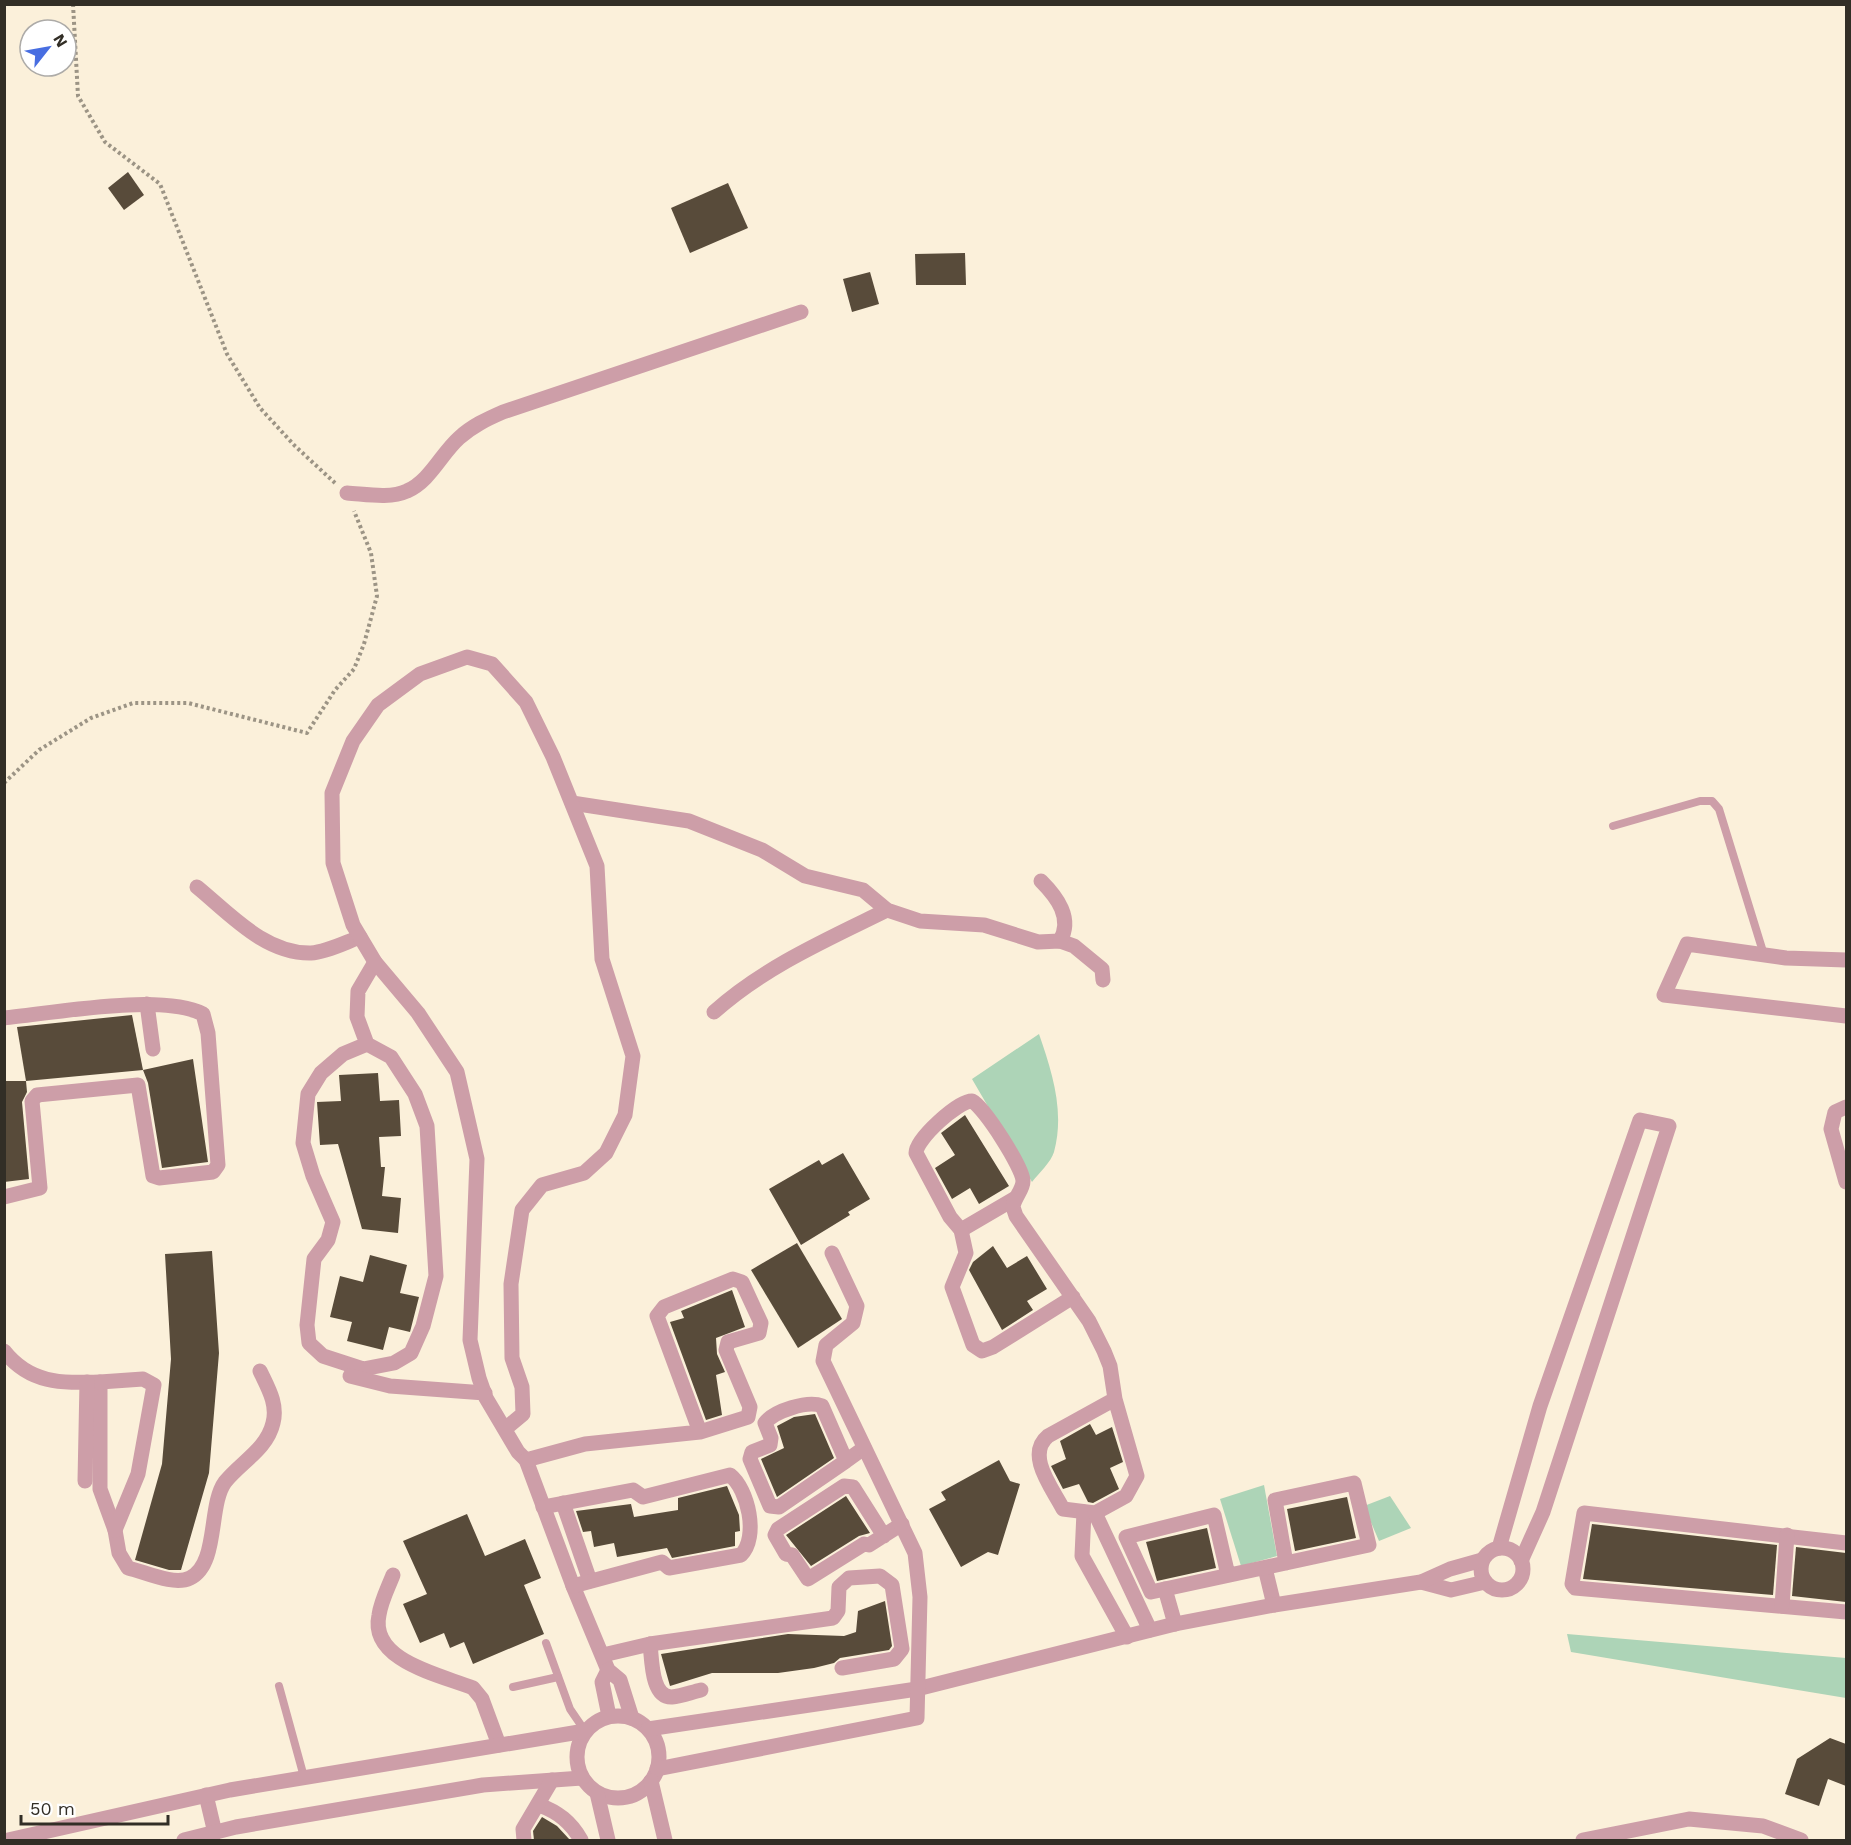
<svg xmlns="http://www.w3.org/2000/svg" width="1851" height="1845" font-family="'Work Sans',sans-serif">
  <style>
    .green { fill: #add4b7 }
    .building { fill: #584b3a }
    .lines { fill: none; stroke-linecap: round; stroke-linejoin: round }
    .path { stroke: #9c9485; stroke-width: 4; stroke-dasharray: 3 3; stroke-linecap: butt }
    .lane { stroke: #cd9ea8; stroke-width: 8 }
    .street { stroke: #cd9ea8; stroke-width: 15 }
  </style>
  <rect width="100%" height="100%" fill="#fbf0da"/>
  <g class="green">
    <path d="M1039,1034C1052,1072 1065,1111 1054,1152C1051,1162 1039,1173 1032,1182L972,1079Z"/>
    <path d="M1264,1485L1277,1556L1241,1566L1220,1499Z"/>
    <path d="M1390,1496L1411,1528L1379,1541L1364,1506Z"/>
    <path d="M1567,1634L1846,1658V1698L1571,1652Z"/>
  </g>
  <g class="building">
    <path d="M128,172L144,195L124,210L108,188Z"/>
    <path d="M728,183L748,228L690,253L671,208Z"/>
    <path d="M965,253L966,285H916L915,254Z"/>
    <path d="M870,272L879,304L852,312L843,279Z"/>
    <path d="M132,1015L143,1070L26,1081L17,1027Z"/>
    <path d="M193,1059L208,1162L162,1168L148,1083L143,1070Z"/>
    <path d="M378,1073L380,1101L399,1100L401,1136L379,1137L381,1167H385L382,1196L401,1198L398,1233L362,1229L338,1144L320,1145L317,1102L341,1101L339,1075Z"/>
    <path d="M4,1081H26L27,1092L22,1102L29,1179L4,1182Z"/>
    <path d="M965,1115L1009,1186L979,1204L970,1188L952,1199L935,1168L955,1155L941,1133Z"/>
    <path d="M843,1153L870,1199L848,1212L850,1215L801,1245L769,1189L819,1160L822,1165Z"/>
    <path d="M797,1243L842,1319L798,1348L751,1270Z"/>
    <path d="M993,1246L1007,1268L1027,1256L1047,1289L1027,1301L1033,1310L1002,1330L969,1270L973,1262Z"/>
    <path d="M212,1251L219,1353L209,1473L181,1570H169L135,1560L162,1464L171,1359L165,1254Z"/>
    <path d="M370,1255L407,1265L400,1293L419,1297L410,1332L389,1327L383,1350L347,1341L352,1322L330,1317L340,1276L363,1282Z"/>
    <path d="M732,1290L745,1327L716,1338L717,1354L725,1372L716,1375L722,1415L706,1420L670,1322L684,1318L681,1311Z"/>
    <path d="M815,1414L834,1458L777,1497L761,1459L784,1448L777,1426L794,1417Z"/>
    <path d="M1090,1424L1096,1435L1112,1427L1123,1462L1110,1468L1119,1489L1093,1503L1088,1502L1079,1484L1063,1489L1051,1466L1066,1459L1060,1441Z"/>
    <path d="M999,1460L1010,1481L1020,1484L998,1555L988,1552L961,1567L929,1509L946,1500L941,1492Z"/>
    <path d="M727,1486L739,1515L740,1531L735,1532V1546L672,1558L667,1548L617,1557L614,1543L594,1547L591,1531L583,1532L576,1511L631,1504L634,1517L678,1510V1498Z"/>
    <path d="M846,1496L870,1533L859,1536L811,1566L786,1535Z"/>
    <path d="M1347,1497L1356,1538L1295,1551L1287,1509Z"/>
    <path d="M467,1514L485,1556L525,1539L541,1578L524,1585L544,1634L473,1664L464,1642L450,1648L444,1633L420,1643L403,1604L427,1594L403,1541Z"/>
    <path d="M1592,1524L1777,1545L1773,1595L1583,1579Z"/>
    <path d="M1207,1528L1216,1568L1157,1581L1146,1542Z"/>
    <path d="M1796,1547L1846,1553V1602L1792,1596Z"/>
    <path d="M885,1601L892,1646L889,1650L840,1658L834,1663L814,1668L778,1673H712L670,1686L661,1654L788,1634L844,1636L856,1632L858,1611Z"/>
    <path d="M1830,1738L1846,1744V1786L1828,1779L1819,1806L1785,1794L1797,1759Z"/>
    <path d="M542,1817L557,1826L570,1840H534L533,1831Z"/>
  </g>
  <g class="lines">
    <g class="path">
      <path d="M73,4L78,96L105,142L160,184L227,354L260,408L295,446L335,483"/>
      <path d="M4,783L39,750L91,718L133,703H188L307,733L335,690L354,669L364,644L377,596L371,553L354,511"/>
    </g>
    <g class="lane">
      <path d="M1613,826L1700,801H1712L1719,809L1764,955"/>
      <path d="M546,1643L570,1709L585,1731"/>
      <path d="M279,1686L304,1777"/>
      <path d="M513,1687L558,1677"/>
    </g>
    <g class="street">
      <path d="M347,493C365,494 390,499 407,491C430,481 441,454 459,438C472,426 487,419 503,412L801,312"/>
      <path d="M572,803L689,821L762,850L805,876L863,890L887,910L920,921L984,925L1038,942L1060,941L1074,946L1102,969L1103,980"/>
      <path d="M1041,881C1057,897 1073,918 1060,941"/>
      <path d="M197,887C230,914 265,954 311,953C327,952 346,942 360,937"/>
      <path d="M1846,960L1786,958L1687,944L1664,995L1846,1016"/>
      <path d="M147,1004L153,1049"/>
      <path d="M714,1012C764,967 828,939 887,910"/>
      <path d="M4,1018C54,1013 161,993 203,1014L208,1033L218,1165L213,1172L159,1178L153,1176L138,1085L37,1095L32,1101L40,1188L4,1197"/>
      <path d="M367,1044L343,1054L321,1073L308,1094L303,1143L313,1176L333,1222L328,1240L314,1259L307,1325L309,1343L323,1356L363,1369L394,1363L411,1353L423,1326L436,1276L427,1126L415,1094L391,1057L367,1044L357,1017L358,991L375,962"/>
      <path d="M1846,1107L1835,1112L1831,1129L1846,1182"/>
      <path d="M961,1230L1014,1199"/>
      <path d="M1073,1297L993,1347L982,1351L973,1345L952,1287L966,1253L961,1230L950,1217L916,1153C916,1139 958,1101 972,1101C984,1107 1023,1168 1023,1181C1023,1190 1014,1198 1013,1207L1016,1216L1089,1321L1104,1351L1110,1366L1115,1399L1137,1476L1126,1496L1095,1513L1063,1509C1053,1489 1025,1455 1048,1436L1115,1399"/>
      <path d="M4,1351C30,1384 61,1383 100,1382V1489L115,1530L119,1553L128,1568C145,1572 174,1586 190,1578C219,1564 208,1505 225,1482C241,1462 267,1449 273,1423C278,1404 268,1388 260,1371"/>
      <path d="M350,1376L390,1386L485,1393"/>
      <path d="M100,1382L143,1379L154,1385L138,1474L115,1530"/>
      <path d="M505,1429L523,1414L522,1387L512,1358L511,1284L522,1210L542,1185L584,1173L606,1153L625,1115L633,1056L602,959L597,866L553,757L526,702L492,664L467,657L420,674L378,705L353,741L332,793L333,863L353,925L375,962L418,1013L457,1072L477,1159L470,1340L479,1378L486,1398L518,1452L526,1460L573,1586L608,1670L620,1680L632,1718"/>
      <path d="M526,1460L585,1444L700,1432L657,1316L664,1307L733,1279L742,1282L761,1323L759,1333L728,1342L726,1350L750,1407L748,1417L700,1432"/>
      <path d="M846,1461L822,1406C808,1400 774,1411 765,1423L771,1438L770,1445L752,1452L750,1459L770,1506L779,1507L846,1461L864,1448"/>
      <path d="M85,1481L87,1382"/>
      <path d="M563,1503L590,1581"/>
      <path d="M543,1507L633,1490L643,1497L730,1475C748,1489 759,1537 741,1555L669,1568L662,1562L573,1586"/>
      <path d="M1084,1512L1082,1556L1127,1637"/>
      <path d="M1095,1513L1150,1630"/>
      <path d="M884,1536L853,1487L844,1486L778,1529L775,1535L786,1554L792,1555L808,1579L864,1544L869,1545L902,1524"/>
      <path d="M1846,1543L1584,1513L1572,1584L1575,1588L1846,1612"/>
      <path d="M1499,1548L1540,1406L1640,1120L1669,1126L1543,1512L1521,1561"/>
      <circle cx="1502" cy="1569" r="21"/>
      <path d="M1265,1568L1274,1605"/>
      <path d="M393,1575C388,1588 381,1601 379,1615C369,1661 441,1675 473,1688L482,1699L499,1745"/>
      <path d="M1228,1575L1214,1515L1126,1537L1151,1592L1369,1545L1354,1483L1275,1500L1286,1563"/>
      <path d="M1421,1582L1451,1590L1485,1582"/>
      <path d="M1165,1589L1175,1624"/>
      <path d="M1782,1606L1787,1535"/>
      <path d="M650,1644C652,1659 651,1698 672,1697C682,1696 692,1692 701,1690"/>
      <path d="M603,1655L650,1644L833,1618L838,1611L839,1587L849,1578L880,1576L892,1585L902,1649L894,1659L842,1668"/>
      <path d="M608,1670L602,1682L609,1716"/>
      <circle cx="618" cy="1757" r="41"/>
      <path d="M648,1729L917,1689L1175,1624L1274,1605L1421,1582L1450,1569L1482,1560"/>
      <path d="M657,1769L917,1718L920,1597L915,1553L823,1361L826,1345L853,1323L857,1306L832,1253"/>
      <path d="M651,1781L665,1840"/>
      <path d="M597,1793L608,1840"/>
      <path d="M206,1795L215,1833"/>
      <path d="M539,1805C558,1812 571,1822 581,1840"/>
      <path d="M8,1840L230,1790L585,1731"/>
      <path d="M184,1840L236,1827L483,1785L582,1778"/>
      <path d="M524,1840L523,1829L552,1780"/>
      <path d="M1583,1840L1689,1819L1763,1826L1801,1840"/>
    </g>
  </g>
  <rect width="1851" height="1845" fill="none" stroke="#322e26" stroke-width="12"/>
  <g transform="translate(48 48) rotate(59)"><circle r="28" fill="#ffffff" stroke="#adaba8" stroke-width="1.5"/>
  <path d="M0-4.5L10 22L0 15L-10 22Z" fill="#486ee1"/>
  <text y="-9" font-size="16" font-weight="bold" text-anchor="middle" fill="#322e26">N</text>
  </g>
  <path d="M21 1815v9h147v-9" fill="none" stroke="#322e26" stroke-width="3"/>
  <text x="30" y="1815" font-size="18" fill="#322e26" stroke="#ffffff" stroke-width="4.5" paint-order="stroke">50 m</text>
</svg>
